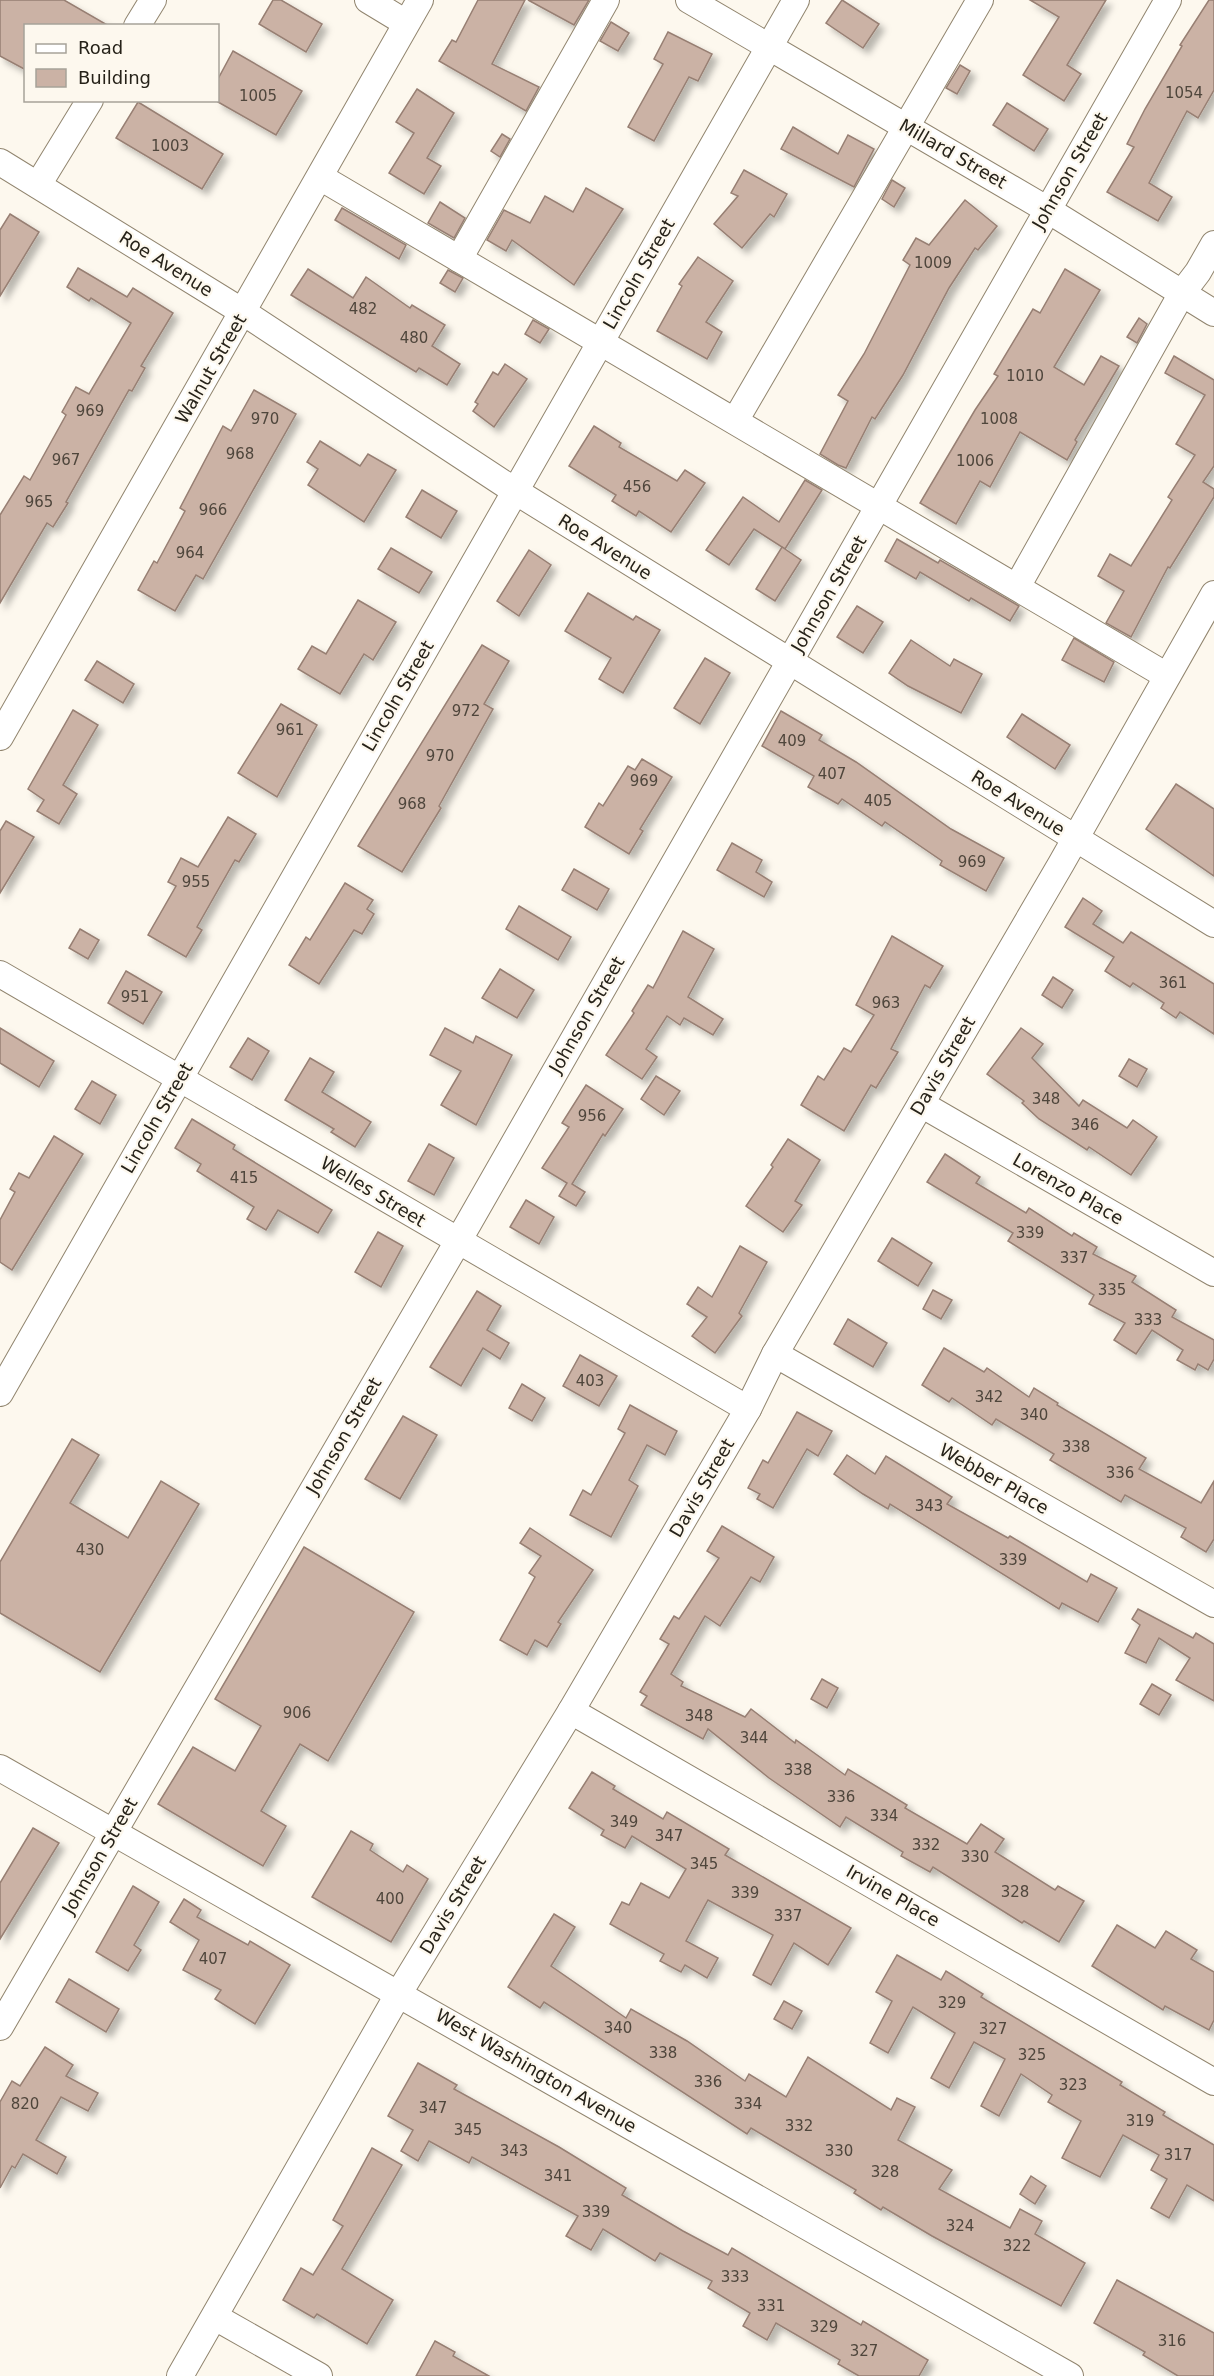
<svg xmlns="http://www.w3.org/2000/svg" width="1214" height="2376" font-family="'DejaVu Sans',sans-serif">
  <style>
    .building { fill: #cbb2a5; stroke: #977f73; stroke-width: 1.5; filter: url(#shadow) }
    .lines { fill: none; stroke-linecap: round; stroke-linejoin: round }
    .minor-casing { stroke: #91856f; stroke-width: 28 }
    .minor { stroke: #fff; stroke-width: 26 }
    .labels { text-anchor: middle; stroke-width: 4.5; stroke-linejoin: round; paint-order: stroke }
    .number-label { font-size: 15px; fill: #4f463c }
    .street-label { font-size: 18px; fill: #262219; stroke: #fdf8ee }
  </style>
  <defs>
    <filter id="shadow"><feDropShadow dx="5.5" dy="5.5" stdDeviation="3" flood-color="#0004"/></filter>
  </defs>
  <rect width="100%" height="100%" fill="#fdf8ee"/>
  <g class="building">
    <path d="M0,0H64L109,26H26V70L0,56Z"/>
    <path d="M273,0H281L322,24L306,52L259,24Z"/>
    <path d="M478,0H525L492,64L539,87L526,111L439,61L452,40L456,42Z"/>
    <path d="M528,0H589L574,25Z"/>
    <path d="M842,0L879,24L863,48L826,23Z"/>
    <path d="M1030,0H1106L1067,65L1081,74L1064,101L1023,75L1059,17Z"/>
    <path d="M1209,0H1214V90L1198,118L1187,111L1149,183L1172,197L1158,221L1107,192L1134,147L1127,144L1145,109L1182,46L1180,45Z"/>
    <path d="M611,22L629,33L618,51L600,41Z"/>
    <path d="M668,32L712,54L698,81L689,77L654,141L628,127L663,64L654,59Z"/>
    <path d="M233,51L302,91L276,135L218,102V79Z"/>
    <path d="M960,65L970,71L957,94L946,88Z"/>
    <path d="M417,89L454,113L427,158L441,166L424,194L389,173L414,133L396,122Z"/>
    <path d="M138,102L223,154L202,189L116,138Z"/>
    <path d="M1007,103L1048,129L1034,151L993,125Z"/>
    <path d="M793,127L838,154L848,135L874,149L854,187L781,149Z"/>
    <path d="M502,134L510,139L500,157L491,151Z"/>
    <path d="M744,170L787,194L774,217L770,214L742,248L714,224L738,196L731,193Z"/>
    <path d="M892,180L905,188L894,207L882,199Z"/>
    <path d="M586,188L623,209L574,285L512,240L506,251L487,240L504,210L530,223L545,196L573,212Z"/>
    <path d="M965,200L997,226L978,250L975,248L949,288L903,375L875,419L872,417L846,468L838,465L820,454L848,401L838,395L864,354L910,265L903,260L916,238L929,245Z"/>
    <path d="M440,202L465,218L454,238L428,223Z"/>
    <path d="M342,208L406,245L399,259L335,220Z"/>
    <path d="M10,214L39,232L0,296V230Z"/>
    <path d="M698,257L733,281L706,322L722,332L707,359L657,331L682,286L679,284Z"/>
    <path d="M78,268L127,297L133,288L173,313L141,366L145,368L132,391L129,390L66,502L68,503L53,527L47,523L0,603V515L24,476L30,480L66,415L62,412L76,387L89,394L131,323L91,298L89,301L67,287Z"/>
    <path d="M308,269L353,298L366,277L410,308L412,305L445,325L432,346L460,364L447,385L419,368L416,372L291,295Z"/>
    <path d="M1065,269L1100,290L1054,367L1084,385L1101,356L1119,366L1075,440L1077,442L1067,460L1020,432L990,487L980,481L956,524L920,503L975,410L998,376L994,374L1033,309L1040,313Z"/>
    <path d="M448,270L463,278L455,292L440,283Z"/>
    <path d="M1139,318L1147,324L1137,343L1127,337Z"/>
    <path d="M533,320L549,329L540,343L525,334Z"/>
    <path d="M1174,356L1214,380V466L1203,482L1214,489V497L1170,568L1168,567L1131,637L1106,623L1124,591L1098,576L1110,554L1131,566L1172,500L1168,497L1195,455L1176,444L1205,395L1165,373Z"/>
    <path d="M505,364L527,379L494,427L473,411L478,404L475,402L493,372L498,375Z"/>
    <path d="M254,390L296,414L203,579L196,575L175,611L138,590L154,561L157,563L185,511L180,508L223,426L231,431Z"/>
    <path d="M594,426L621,443L619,447L677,481L685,470L705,483L671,532L639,511L636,516L612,501L616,495L569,466Z"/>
    <path d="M320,441L360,466L368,454L396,470L364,522L308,485L318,469L307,462Z"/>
    <path d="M805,480L822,490L785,549L754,529L729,565L706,550L743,497L779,522Z"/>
    <path d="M422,490L457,511L441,538L406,517Z"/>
    <path d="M897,539L938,563L940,560L1019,606L1010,621L971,598L969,601L920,572L916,579L885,561Z"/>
    <path d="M782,547L801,560L775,601L756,589Z"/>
    <path d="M391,548L432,572L419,593L378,569Z"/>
    <path d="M529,550L551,565L519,616L497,601Z"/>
    <path d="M588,593L633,620L636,616L660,630L623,693L599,679L611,658L565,631Z"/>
    <path d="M358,600L396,622L373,660L364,654L340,694L298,669L312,646L326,654Z"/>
    <path d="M857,606L883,622L863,653L837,637Z"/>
    <path d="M1074,638L1114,662L1104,682L1062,660Z"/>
    <path d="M911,640L950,666L954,659L982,674L961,713L908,686L889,673Z"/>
    <path d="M482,645L509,661L484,704L493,709L439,806L441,808L402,872L358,846Z"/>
    <path d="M705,658L730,673L700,724L674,708Z"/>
    <path d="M97,661L134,684L123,703L85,680Z"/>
    <path d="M281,704L317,725L277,797L238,773Z"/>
    <path d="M73,710L98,725L63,785L77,794L59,824L37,811L44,800L28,789Z"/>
    <path d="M781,711L822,735L819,740L856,762L951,829L1004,858L986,891L940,865L942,861L885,822L882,826L842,799L838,804L808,787L814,776L762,746Z"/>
    <path d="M1022,714L1070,745L1055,769L1007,737Z"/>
    <path d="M642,759L672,777L640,829L643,831L629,854L585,827L599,803L603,806L628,766L635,770Z"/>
    <path d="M1176,784L1214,809V876L1146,829Z"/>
    <path d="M228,817L256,834L239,862L235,860L197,927L202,930L186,957L148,935L176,886L168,882L181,858L198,867Z"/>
    <path d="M6,821L34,837L0,893V831Z"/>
    <path d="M732,843L762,860L756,872L772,882L764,897L717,870Z"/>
    <path d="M574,869L609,889L597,910L562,890Z"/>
    <path d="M345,883L373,900L367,909L374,914L362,934L354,930L319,984L289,965L306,937L310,940Z"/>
    <path d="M1083,898L1102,911L1093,924L1123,943L1131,932L1214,984V1034L1180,1012L1176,1018L1161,1008L1164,1003L1133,983L1130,987L1105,971L1114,957L1065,927Z"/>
    <path d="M519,906L571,937L558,960L506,929Z"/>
    <path d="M80,929L99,940L88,959L69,948Z"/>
    <path d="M683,931L714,949L688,997L723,1019L713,1035L684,1018L680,1025L667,1016L646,1049L657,1057L642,1079L606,1055L634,1013L632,1011L648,985L653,988Z"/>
    <path d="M892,936L943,966L930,988L925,985L891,1049L898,1052L876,1088L871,1085L844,1131L801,1105L818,1076L824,1080L844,1048L851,1052L874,1015L856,1005Z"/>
    <path d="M500,969L534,990L517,1018L482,998Z"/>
    <path d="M126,971L162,992L143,1024L108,1003Z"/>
    <path d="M1053,977L1073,990L1062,1008L1042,995Z"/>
    <path d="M0,1028L54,1061L39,1087L0,1063Z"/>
    <path d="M445,1028L473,1043L476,1036L512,1055L476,1125L441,1105L461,1071L430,1055Z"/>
    <path d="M1021,1028L1043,1044L1032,1058L1079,1106L1083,1100L1127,1128L1133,1120L1157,1137L1131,1175L1089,1147L1087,1150L1039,1119L1022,1103L1024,1101L987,1074Z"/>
    <path d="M248,1038L269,1051L252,1080L230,1067Z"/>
    <path d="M310,1058L334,1072L322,1092L371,1122L355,1147L331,1132L334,1129L285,1100Z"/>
    <path d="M1129,1059L1147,1069L1137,1087L1119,1076Z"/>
    <path d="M656,1076L680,1091L664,1115L641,1099Z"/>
    <path d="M92,1081L116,1095L100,1124L75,1109Z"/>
    <path d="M586,1085L623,1109L605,1136L603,1134L572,1184L585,1192L576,1206L559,1196L567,1183L542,1168L569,1127L562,1123Z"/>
    <path d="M192,1119L235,1145L233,1149L332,1210L318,1233L278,1210L266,1230L247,1219L254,1207L197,1171L201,1164L175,1148Z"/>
    <path d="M54,1136L83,1154L12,1270L0,1262V1220L15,1192L10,1189L19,1173L29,1178Z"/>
    <path d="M788,1139L820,1160L795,1201L802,1205L783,1232L746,1206L773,1167L771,1165Z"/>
    <path d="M429,1144L454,1158L434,1195L408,1181Z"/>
    <path d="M945,1154L980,1177L976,1183L1026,1213L1029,1208L1072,1236L1074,1233L1097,1247L1093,1254L1136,1276L1132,1282L1176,1310L1172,1317L1214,1340V1359L1208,1370L1198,1364L1195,1370L1177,1360L1183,1350L1152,1330L1136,1354L1114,1340L1125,1323L1089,1304L1094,1295L1008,1241L1013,1233L927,1182Z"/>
    <path d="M526,1200L554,1217L539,1244L510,1227Z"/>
    <path d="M378,1232L403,1246L381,1287L355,1272Z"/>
    <path d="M892,1238L932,1263L918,1286L878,1261Z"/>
    <path d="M740,1246L767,1262L739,1313L742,1316L715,1353L692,1336L707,1317L687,1304L698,1287L712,1297Z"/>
    <path d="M933,1290L952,1300L941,1319L923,1309Z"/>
    <path d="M477,1291L501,1306L487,1330L509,1343L500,1359L483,1348L461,1386L430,1367Z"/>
    <path d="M848,1319L887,1343L873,1367L834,1344Z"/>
    <path d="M944,1348L984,1372L987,1368L1029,1397L1034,1388L1058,1403L1057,1405L1146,1458L1139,1469L1201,1503L1214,1481V1539L1206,1552L1181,1537L1186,1528L1125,1495L1121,1502L1050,1460L1054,1454L996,1419L992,1425L952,1398L949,1402L922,1385Z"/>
    <path d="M580,1355L617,1376L599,1406L563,1386Z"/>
    <path d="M522,1384L545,1398L532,1421L509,1408Z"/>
    <path d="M630,1405L677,1431L665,1455L647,1445L629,1480L638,1486L611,1537L570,1515L583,1490L591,1495L625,1433L618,1429Z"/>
    <path d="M797,1412L832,1431L818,1456L807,1449L773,1508L757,1499L760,1494L748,1488L763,1460L768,1463Z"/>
    <path d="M403,1416L437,1435L400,1499L365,1479Z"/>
    <path d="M72,1439L99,1455L70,1503L128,1538L161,1481L199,1504L100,1672L0,1613V1562Z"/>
    <path d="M847,1455L875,1474L886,1456L952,1497L947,1504L1008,1538L1010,1536L1087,1582L1091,1574L1117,1588L1098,1622L1062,1603L1059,1609L890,1504L888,1509L863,1494L834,1474Z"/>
    <path d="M722,1526L774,1557L760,1582L751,1577L720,1626L705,1616L671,1674L683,1682L681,1686L745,1717L751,1709L795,1743L796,1740L845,1775L848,1769L907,1805L905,1808L967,1844L981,1824L1004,1839L995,1852L1055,1890L1058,1886L1084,1901L1059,1942L1024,1921L1022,1923L933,1867L930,1872L901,1856L903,1852L846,1817L840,1827L769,1778L708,1729L703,1739L641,1705L647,1696L640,1692L669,1644L660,1639L674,1616L679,1619L719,1558L707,1551Z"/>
    <path d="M530,1528L593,1570L558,1622L561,1624L547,1647L535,1640L527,1655L500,1640L535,1577L529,1573L541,1556L520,1543Z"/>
    <path d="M304,1547L414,1612L328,1761L300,1744L261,1811L286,1826L263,1866L158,1804L193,1747L235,1771L261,1726L215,1699Z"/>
    <path d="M1138,1609L1193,1638L1196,1633L1214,1644V1701L1176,1680L1190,1658L1159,1638L1146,1663L1125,1653L1140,1625L1132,1619Z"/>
    <path d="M822,1679L838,1688L827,1708L811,1699Z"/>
    <path d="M1152,1684L1171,1695L1159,1715L1140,1704Z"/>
    <path d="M592,1772L615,1786L613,1789L663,1819L667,1812L729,1849L725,1855L851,1928L828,1965L794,1943L771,1985L753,1975L773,1935L708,1900L686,1941L718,1958L707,1978L685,1965L681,1972L660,1961L664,1954L610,1924L622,1902L629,1905L641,1883L669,1898L686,1869L632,1836L625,1848L601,1835L604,1830L569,1808Z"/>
    <path d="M33,1828L59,1843L0,1939V1883Z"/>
    <path d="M351,1831L373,1844L370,1850L403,1872L407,1865L428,1879L391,1942L312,1897Z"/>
    <path d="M133,1886L159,1902L134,1945L141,1950L128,1971L96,1952Z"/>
    <path d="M184,1899L201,1910L197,1917L248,1945L250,1941L290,1965L255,2024L215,1999L221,1990L183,1970L199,1940L170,1922Z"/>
    <path d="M554,1914L575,1927L551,1966L626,2018L631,2009L687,2041L745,2081L749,2074L786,2097L808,2057L891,2110L897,2098L915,2107L898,2140L952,2170L939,2189L1010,2228L1020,2209L1042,2221L1035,2234L1085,2263L1061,2306L932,2236L883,2207L881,2210L854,2193L856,2190L751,2128L747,2134L544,2002L540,2008L508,1987Z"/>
    <path d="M1117,1925L1155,1948L1166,1931L1197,1950L1191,1959L1214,1972V2020L1209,2030L1165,2006L1163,2010L1092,1966Z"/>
    <path d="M897,1955L941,1980L946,1971L983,1994L981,1997L1122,2082L1120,2085L1165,2112L1163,2115L1214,2145V2201L1187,2185L1169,2218L1151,2208L1167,2179L1151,2170L1159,2155L1123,2135L1100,2177L1062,2158L1081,2121L1048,2102L1052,2095L1021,2074L999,2116L981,2106L1005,2059L974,2042L949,2088L931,2078L955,2033L913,2007L888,2053L870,2043L892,2001L876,1992Z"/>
    <path d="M69,1979L119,2009L106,2032L56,2002Z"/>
    <path d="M784,2001L802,2011L792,2029L774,2019Z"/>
    <path d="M45,2047L73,2065L66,2076L98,2093L88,2111L61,2097L36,2140L66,2157L57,2174L23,2154L15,2168L12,2166L0,2188V2102L12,2081L20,2086Z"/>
    <path d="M418,2063L457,2085L454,2089L559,2147L626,2188L622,2195L683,2231L728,2255L732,2248L861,2325L863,2321L928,2360L919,2376H859L838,2364L840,2360L776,2323L767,2340L743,2326L750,2313L708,2288L712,2281L660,2253L655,2261L603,2229L591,2250L566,2236L578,2216L472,2157L469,2163L429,2141L418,2161L401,2151L413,2130L388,2116Z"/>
    <path d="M372,2148L402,2165L342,2269L393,2300L367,2344L317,2314L314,2318L283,2300L301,2268L313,2275L343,2226L333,2220Z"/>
    <path d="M1031,2176L1046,2186L1035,2204L1020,2194Z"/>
    <path d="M1117,2280L1214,2333V2376H1178L1143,2355L1145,2352L1094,2323Z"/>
    <path d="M435,2341L455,2352L453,2356L489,2376H416Z"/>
  </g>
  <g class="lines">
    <defs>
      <g id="minor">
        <path d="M368,0L406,23"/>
        <path d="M689,0L1048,210L1214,313"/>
        <path d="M137,26L153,0"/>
        <path d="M0,162L243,312L515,491L1214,924"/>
        <path d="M320,177L1167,676"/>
        <path d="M38,185L90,100"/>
        <path d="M459,259L606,0"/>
        <path d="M735,421L980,0"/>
        <path d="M1017,587L1182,293L1198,272L1214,244"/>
        <path d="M0,737L420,0"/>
        <path d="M0,974L748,1409"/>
        <path d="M921,1104L1214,1273"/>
        <path d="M775,1354L1214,1604"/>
        <path d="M0,1393L796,0"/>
        <path d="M571,1711L1214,2082"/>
        <path d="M0,1768L1070,2376"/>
        <path d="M0,2027L468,1224L1168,0"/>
        <path d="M215,2317L319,2376"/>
        <path d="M180,2376L399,1993L571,1711L748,1409L775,1354L1061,864L1214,594"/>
      </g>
    </defs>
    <use href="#minor" class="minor-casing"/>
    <use href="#minor" class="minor"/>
  </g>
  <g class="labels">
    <g class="number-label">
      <text x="1184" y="98">1054</text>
      <text x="258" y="101">1005</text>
      <text x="170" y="151">1003</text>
      <text x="933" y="268">1009</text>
      <text x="363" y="314">482</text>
      <text x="414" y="343">480</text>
      <text x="1025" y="381">1010</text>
      <text x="90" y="416">969</text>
      <text x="265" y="424">970</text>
      <text x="999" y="424">1008</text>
      <text x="240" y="459">968</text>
      <text x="66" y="465">967</text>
      <text x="975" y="466">1006</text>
      <text x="637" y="492">456</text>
      <text x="39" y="507">965</text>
      <text x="213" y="515">966</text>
      <text x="190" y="558">964</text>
      <text x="466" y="716">972</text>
      <text x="290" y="735">961</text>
      <text x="792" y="746">409</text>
      <text x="440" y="761">970</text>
      <text x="832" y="779">407</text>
      <text x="644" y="786">969</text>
      <text x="878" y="806">405</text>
      <text x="412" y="809">968</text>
      <text x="972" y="867">969</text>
      <text x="196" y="887">955</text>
      <text x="1173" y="988">361</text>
      <text x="135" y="1002">951</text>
      <text x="886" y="1008">963</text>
      <text x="1046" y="1104">348</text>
      <text x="592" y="1121">956</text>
      <text x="1085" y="1130">346</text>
      <text x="244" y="1183">415</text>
      <text x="1030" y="1238">339</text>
      <text x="1074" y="1263">337</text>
      <text x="1112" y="1295">335</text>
      <text x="1148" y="1325">333</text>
      <text x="590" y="1386">403</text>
      <text x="989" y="1402">342</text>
      <text x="1034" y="1420">340</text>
      <text x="1076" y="1452">338</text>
      <text x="1120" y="1478">336</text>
      <text x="929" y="1511">343</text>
      <text x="90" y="1555">430</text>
      <text x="1013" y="1565">339</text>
      <text x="297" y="1718">906</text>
      <text x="699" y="1721">348</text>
      <text x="754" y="1743">344</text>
      <text x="798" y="1775">338</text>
      <text x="841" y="1802">336</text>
      <text x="884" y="1821">334</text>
      <text x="624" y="1827">349</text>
      <text x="669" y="1841">347</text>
      <text x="926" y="1850">332</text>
      <text x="975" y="1862">330</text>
      <text x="704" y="1869">345</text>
      <text x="1015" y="1897">328</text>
      <text x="745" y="1898">339</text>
      <text x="390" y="1904">400</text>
      <text x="788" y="1921">337</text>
      <text x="213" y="1964">407</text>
      <text x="952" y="2008">329</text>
      <text x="618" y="2033">340</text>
      <text x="993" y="2034">327</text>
      <text x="663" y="2058">338</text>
      <text x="1032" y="2060">325</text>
      <text x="708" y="2087">336</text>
      <text x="1073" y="2090">323</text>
      <text x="25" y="2109">820</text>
      <text x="748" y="2109">334</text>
      <text x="433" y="2113">347</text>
      <text x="1140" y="2126">319</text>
      <text x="799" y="2131">332</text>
      <text x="468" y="2135">345</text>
      <text x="514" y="2156">343</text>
      <text x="839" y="2156">330</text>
      <text x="1178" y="2160">317</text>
      <text x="885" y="2177">328</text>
      <text x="558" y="2181">341</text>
      <text x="596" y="2217">339</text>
      <text x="960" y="2231">324</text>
      <text x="1017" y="2251">322</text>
      <text x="735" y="2282">333</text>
      <text x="771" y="2311">331</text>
      <text x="824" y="2332">329</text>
      <text x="1172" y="2346">316</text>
      <text x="864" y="2356">327</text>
    </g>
    <g class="street-label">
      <text transform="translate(953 154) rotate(30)" y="6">Millard Street</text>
      <text transform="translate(1070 171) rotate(-60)" y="6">Johnson Street</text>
      <text transform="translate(166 264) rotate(32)" y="6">Roe Avenue</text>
      <text transform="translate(639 274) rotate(-60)" y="6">Lincoln Street</text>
      <text transform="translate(211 369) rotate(-60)" y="6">Walnut Street</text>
      <text transform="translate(605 547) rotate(32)" y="6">Roe Avenue</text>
      <text transform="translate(829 594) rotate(-60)" y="6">Johnson Street</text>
      <text transform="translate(398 696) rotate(-60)" y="6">Lincoln Street</text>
      <text transform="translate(1018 803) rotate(32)" y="6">Roe Avenue</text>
      <text transform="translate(587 1015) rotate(-60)" y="6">Johnson Street</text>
      <text transform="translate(943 1066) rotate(-60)" y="6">Davis Street</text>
      <text transform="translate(157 1118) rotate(-60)" y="6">Lincoln Street</text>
      <text transform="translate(1068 1189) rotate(30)" y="6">Lorenzo Place</text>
      <text transform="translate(373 1192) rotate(31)" y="6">Welles Street</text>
      <text transform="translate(344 1436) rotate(-60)" y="6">Johnson Street</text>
      <text transform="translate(994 1479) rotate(30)" y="6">Webber Place</text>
      <text transform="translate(702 1488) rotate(-60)" y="6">Davis Street</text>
      <text transform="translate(100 1856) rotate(-60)" y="6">Johnson Street</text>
      <text transform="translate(893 1896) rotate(30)" y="6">Irvine Place</text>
      <text transform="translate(453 1905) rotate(-59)" y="6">Davis Street</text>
      <text transform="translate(536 2071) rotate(30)" y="6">West Washington Avenue</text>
    </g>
  </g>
  <rect x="24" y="24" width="195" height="78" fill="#fdf8ee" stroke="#a7a299" stroke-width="1.5"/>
  <rect x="36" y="44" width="30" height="9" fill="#ffffff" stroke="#a7a299" stroke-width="1.5"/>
  <text x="78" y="54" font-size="18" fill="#262219">Road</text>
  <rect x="36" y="69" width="30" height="18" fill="#cbb2a5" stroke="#a7a299" stroke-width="1.5"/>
  <text x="78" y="84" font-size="18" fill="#262219">Building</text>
</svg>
